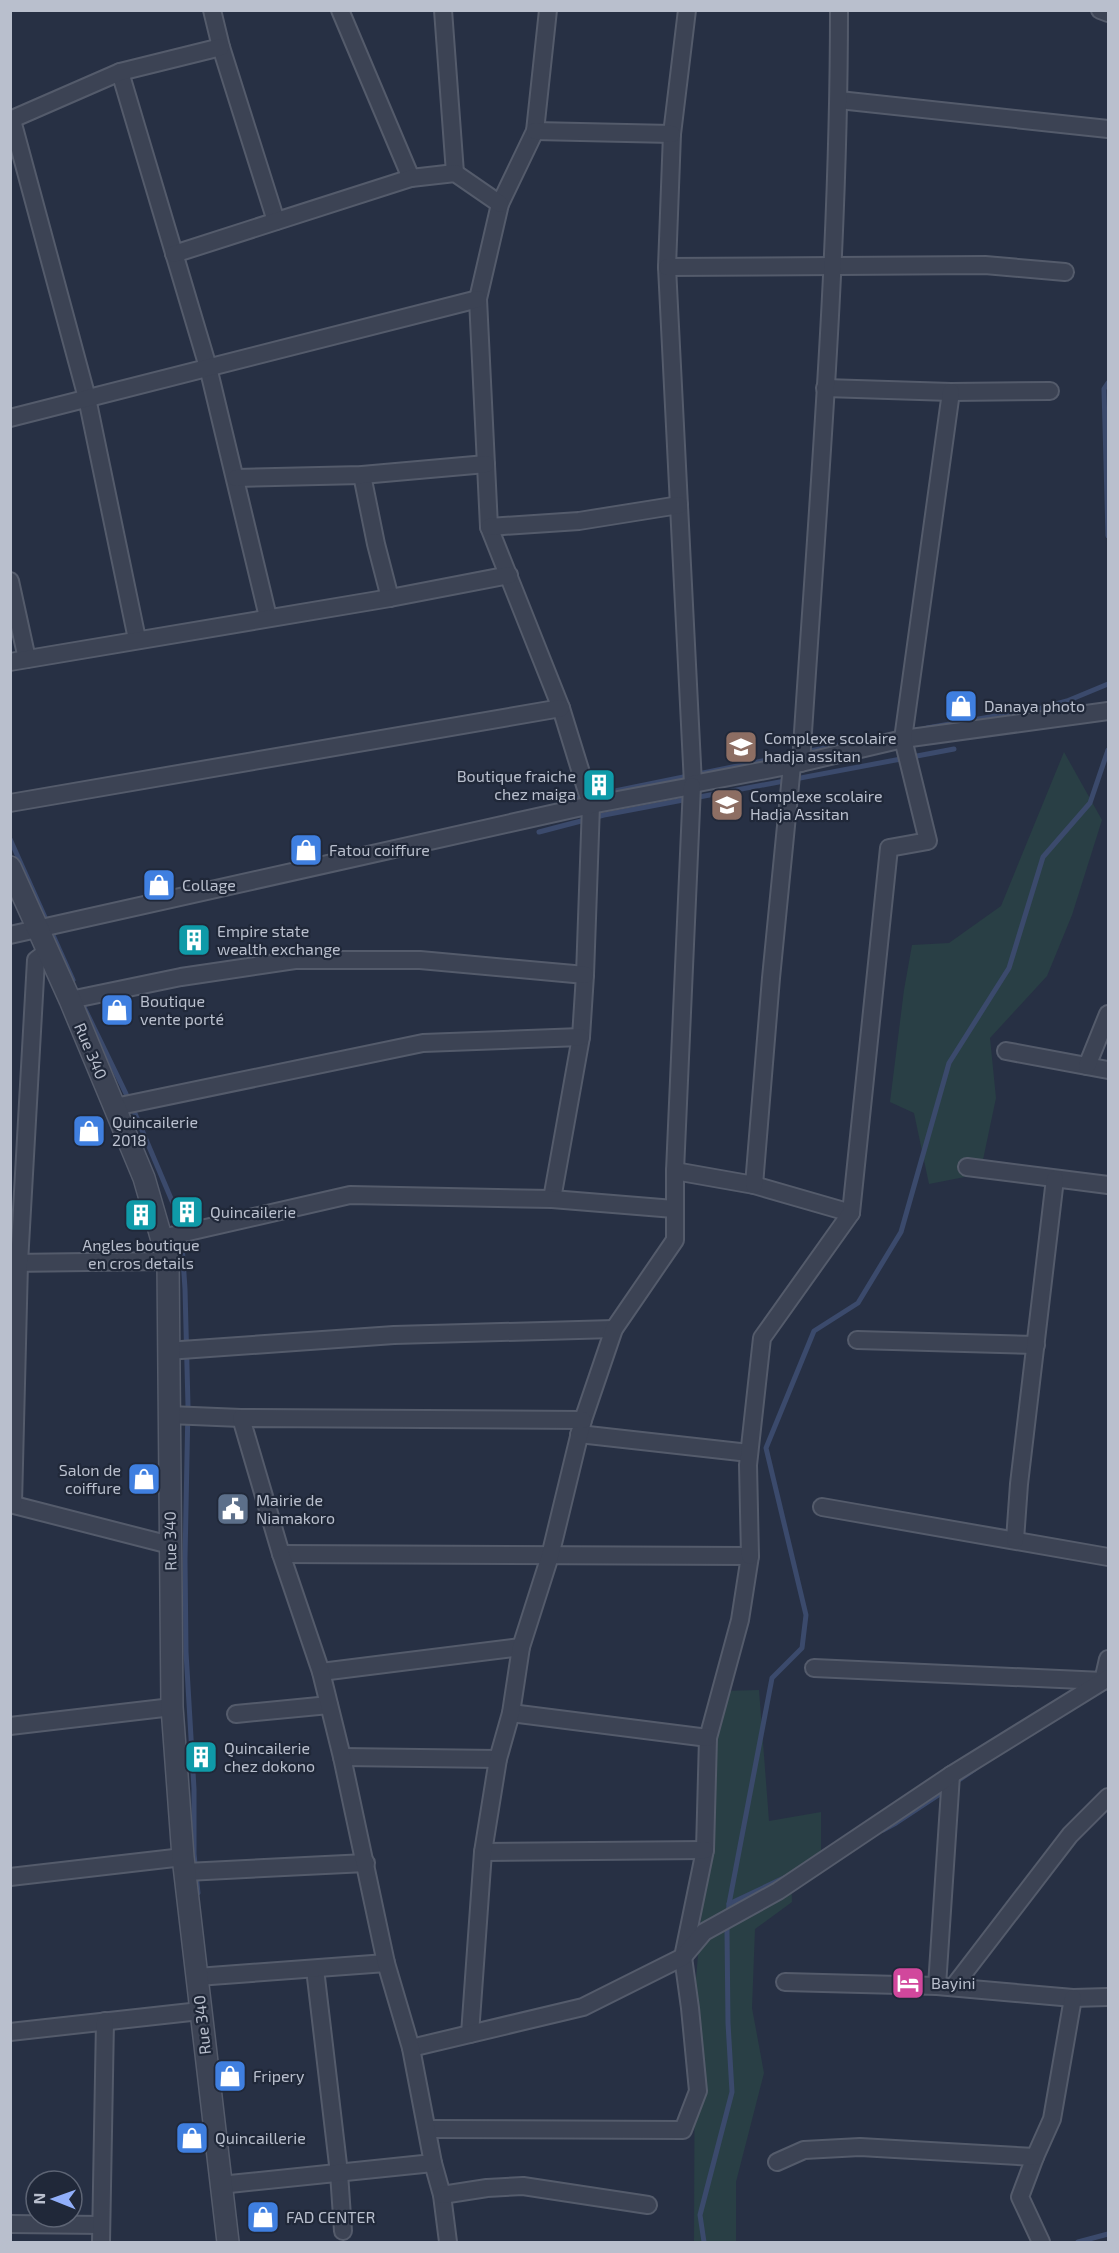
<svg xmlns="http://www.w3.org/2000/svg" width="1119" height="2253" font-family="'Exo 2',sans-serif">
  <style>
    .green { fill: #293f45 }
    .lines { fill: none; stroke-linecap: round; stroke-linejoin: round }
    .stream { stroke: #3b4a6c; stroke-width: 5 }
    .minor-casing { stroke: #545b6b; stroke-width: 20 }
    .tertiary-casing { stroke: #545b6b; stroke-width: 24 }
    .minor { stroke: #3c4354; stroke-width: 16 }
    .tertiary { stroke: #3c4354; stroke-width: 21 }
    .labels { text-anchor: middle; stroke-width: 4.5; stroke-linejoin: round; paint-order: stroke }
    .poi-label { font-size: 16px; fill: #b9bfcd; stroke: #202839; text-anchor: start }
    .street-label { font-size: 16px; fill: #b9bfcd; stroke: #202839 }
  </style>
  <rect width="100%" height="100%" fill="#273044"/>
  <g class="green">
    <path d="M1064,752L1102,820L1072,915L1047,976L990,1038L996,1098L980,1174L929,1184L914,1113L890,1102L904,990L912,945L949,943L1001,906Z"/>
    <path d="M759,1690L769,1821L821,1812V1859L791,1876L792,1902L755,1929L752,2008L764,2073L736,2182V2242H694L695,1990L721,1691Z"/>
  </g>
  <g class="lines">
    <g class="stream">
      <path d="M1108,383L1104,389L1108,536"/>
      <path d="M927,728L1041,708L1067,701L1108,684"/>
      <path d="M561,802L874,738"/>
      <path d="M539,832L604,815L954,749"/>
      <path d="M10,839L73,980"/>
      <path d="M82,1003L131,1104L175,1208L182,1244L185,1289L188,1406L185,1559L186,1652L194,1789V1854L198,1893"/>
      <path d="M953,1784L975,1769"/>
      <path d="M883,1830L896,1823L946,1790"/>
      <path d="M729,1904L786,1877"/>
      <path d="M704,2242L700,2215L732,2092L728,2023L727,1931L729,1904L772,1678L802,1648L806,1615L766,1448L814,1331L858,1303L901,1232L949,1063L1009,968L1043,857L1090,803L1108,750"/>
      <path d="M1078,2242L1108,2234"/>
    </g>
    <defs>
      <g id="minor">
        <path d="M212,10L221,47L276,221"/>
        <path d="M340,10L411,178"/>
        <path d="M443,10L455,173"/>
        <path d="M548,10L535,131L500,204L478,299L489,527L561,708L591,805L585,975L581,1037L552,1199"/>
        <path d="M687,10L672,134L667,267L693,784"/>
        <path d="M1100,10L1108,13"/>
        <path d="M120,72L208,367L268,617"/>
        <path d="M839,100L1108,129"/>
        <path d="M10,120L120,72L221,47"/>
        <path d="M12,120L87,398L137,639"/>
        <path d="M535,131L672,134"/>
        <path d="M174,254L411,178L455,173L500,204"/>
        <path d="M667,267L985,265L1065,272"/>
        <path d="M825,388L951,392L1050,391"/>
        <path d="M10,418L478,299"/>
        <path d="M362,475L376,544L390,598"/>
        <path d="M236,478L362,475L486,464"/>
        <path d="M489,527L579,521L679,505"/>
        <path d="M10,581L27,659"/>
        <path d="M10,662L390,598L509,575"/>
        <path d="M801,763C817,512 839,261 839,10"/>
        <path d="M10,803L561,708"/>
        <path d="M10,935L591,805L692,786L693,784L792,765L903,739L1108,711"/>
        <path d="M70,1000L181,977L295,960H420L585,975"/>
        <path d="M1006,1051L1108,1070"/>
        <path d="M1087,1066L1108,1014"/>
        <path d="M115,1107L423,1043L581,1037"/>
        <path d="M967,1167L1108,1185"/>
        <path d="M675,1171L754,1185L851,1213"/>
        <path d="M754,1185L771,978L792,765"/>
        <path d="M162,1238L350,1195L552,1199L674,1209"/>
        <path d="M10,1263L168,1261"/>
        <path d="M857,1340L1036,1345"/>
        <path d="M167,1351L394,1335L614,1329"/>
        <path d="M169,1415L241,1418"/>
        <path d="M579,1434L749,1453"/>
        <path d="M10,1504L170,1545"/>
        <path d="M13,1504L19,1263L36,960L48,951"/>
        <path d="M822,1507L1108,1557"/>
        <path d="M1015,1540L1019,1484L1055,1179"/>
        <path d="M281,1554L750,1556L740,1620L708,1738L705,1850L683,1957L690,2008L698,2091L683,2130L428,2129"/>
        <path d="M750,1556L748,1465L762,1338L851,1213L889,848L928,841L903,739L951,392"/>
        <path d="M814,1668L1103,1681L1108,1659"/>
        <path d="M321,1672L521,1647"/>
        <path d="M511,1713L708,1738"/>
        <path d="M236,1714L329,1705"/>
        <path d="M10,1726L172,1707"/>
        <path d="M342,1757L498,1759"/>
        <path d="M483,1852L705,1850"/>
        <path d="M186,1872L366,1863"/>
        <path d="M10,1877L183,1857"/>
        <path d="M315,1969L339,2173L343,2231"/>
        <path d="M197,1977L386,1963"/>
        <path d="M785,1982L937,1986L1073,1998L1108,1997"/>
        <path d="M937,1986L951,1775"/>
        <path d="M954,1986L1070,1835L1108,1797"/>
        <path d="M10,2032L200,2011"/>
        <path d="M470,2034L483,1852L498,1759L511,1713L521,1647L550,1556L583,1420L614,1329L675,1240V1171L692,786"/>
        <path d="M411,2048L583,2007L683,1957L704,1932L778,1891L951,1775L1108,1678"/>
        <path d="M1035,2157L1020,2197L1041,2242"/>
        <path d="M777,2162L804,2150L860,2147L1035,2157L1052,2119L1073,1998"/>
        <path d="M433,2163L442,2195L448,2242"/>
        <path d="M220,2185L433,2163L411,2048L386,1963L342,1757L321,1672L281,1554L241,1418L583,1420"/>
        <path d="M442,2195L487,2188L523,2186L648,2205"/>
        <path d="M10,2224L101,2225"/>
        <path d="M101,2242L105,2021"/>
      </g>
      <path id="tertiary" d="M10,867L70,1000L144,1178L168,1261L172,1707L183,1857L228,2242"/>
    </defs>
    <use href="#minor" class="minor-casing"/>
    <use href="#tertiary" class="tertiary-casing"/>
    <use href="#minor" class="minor"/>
    <use href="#tertiary" class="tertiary"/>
  </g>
  <defs>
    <symbol id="shop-square" viewBox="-11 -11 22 22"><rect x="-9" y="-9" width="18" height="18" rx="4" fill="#3f7fe0" stroke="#202839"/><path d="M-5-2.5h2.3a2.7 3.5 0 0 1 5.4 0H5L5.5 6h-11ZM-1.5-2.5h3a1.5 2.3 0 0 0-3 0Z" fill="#fff"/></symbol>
    <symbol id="school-square" viewBox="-11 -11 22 22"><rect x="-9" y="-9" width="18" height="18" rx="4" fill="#8d6e63" stroke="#202839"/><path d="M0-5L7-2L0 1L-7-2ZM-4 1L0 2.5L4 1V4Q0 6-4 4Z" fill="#fff"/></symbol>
    <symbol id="building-square" viewBox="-11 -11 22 22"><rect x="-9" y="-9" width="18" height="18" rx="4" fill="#0f9aa8" stroke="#202839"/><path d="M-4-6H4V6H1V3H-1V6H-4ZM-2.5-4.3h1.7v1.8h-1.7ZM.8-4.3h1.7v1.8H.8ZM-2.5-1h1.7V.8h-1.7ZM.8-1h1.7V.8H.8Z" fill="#fff"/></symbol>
    <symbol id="civic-square" viewBox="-11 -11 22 22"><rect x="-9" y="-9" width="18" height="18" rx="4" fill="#5c6f8a" stroke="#202839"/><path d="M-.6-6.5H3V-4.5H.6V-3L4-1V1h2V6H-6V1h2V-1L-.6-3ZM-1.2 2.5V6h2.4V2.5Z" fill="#fff"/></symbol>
    <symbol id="hotel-square" viewBox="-11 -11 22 22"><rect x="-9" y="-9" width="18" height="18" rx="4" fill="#d1479c" stroke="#202839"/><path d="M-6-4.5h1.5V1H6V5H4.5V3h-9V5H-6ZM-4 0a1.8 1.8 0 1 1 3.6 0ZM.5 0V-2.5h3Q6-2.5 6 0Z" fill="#fff"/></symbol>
  </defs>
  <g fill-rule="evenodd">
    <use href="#shop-square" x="942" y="687" width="38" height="38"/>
    <use href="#school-square" x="722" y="728" width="38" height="38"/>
    <use href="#building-square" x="580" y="766" width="38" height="38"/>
    <use href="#school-square" x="708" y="786" width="38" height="38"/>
    <use href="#shop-square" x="287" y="831" width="38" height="38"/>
    <use href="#shop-square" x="140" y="866" width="38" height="38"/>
    <use href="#building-square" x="175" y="921" width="38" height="38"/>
    <use href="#shop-square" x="98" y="991" width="38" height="38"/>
    <use href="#shop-square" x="70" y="1112" width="38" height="38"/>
    <use href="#building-square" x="168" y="1193" width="38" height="38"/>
    <use href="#building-square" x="122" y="1196" width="38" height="38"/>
    <use href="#shop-square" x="125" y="1460" width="38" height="38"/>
    <use href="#civic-square" x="214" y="1490" width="38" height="38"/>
    <use href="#building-square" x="182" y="1738" width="38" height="38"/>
    <use href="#hotel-square" x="889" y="1964" width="38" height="38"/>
    <use href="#shop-square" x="211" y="2057" width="38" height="38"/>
    <use href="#shop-square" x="173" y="2119" width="38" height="38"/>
    <use href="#shop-square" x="244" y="2198" width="38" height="38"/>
  </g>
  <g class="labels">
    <g class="poi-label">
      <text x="984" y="712">Danaya photo</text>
      <text x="764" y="744">Complexe scolaire<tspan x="764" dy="18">hadja assitan</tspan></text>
      <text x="576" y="782" text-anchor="end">Boutique fraiche<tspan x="576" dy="18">chez maiga</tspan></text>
      <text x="750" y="802">Complexe scolaire<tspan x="750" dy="18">Hadja Assitan</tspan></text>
      <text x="329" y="856">Fatou coiffure</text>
      <text x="182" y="891">Collage</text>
      <text x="217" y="937">Empire state<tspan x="217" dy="18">wealth exchange</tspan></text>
      <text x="140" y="1007">Boutique<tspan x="140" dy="18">vente porté</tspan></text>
      <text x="112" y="1128">Quincailerie<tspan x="112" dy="18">2018</tspan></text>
      <text x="210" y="1218">Quincailerie</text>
      <text x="141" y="1251" text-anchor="middle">Angles boutique<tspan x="141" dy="18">en cros details</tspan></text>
      <text x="121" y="1476" text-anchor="end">Salon de<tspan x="121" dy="18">coiffure</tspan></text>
      <text x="256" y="1506">Mairie de<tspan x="256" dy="18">Niamakoro</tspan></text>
      <text x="224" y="1754">Quincailerie<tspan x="224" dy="18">chez dokono</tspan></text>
      <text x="931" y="1989">Bayini</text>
      <text x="253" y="2082">Fripery</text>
      <text x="215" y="2144">Quincaillerie</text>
      <text x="286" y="2223">FAD CENTER</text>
    </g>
    <g class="street-label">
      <text transform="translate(91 1051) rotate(67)" y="6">Rue 340</text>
      <text transform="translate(170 1541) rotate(-91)" y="6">Rue 340</text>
      <text transform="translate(202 2025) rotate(-96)" y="6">Rue 340</text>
    </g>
  </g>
  <rect width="1119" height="2253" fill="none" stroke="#b9bfcd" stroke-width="24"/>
  <g transform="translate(54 2199) rotate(271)"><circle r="28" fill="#202839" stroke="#5d6474" stroke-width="1.5"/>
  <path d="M0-4.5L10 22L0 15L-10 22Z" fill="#91affa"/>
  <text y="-9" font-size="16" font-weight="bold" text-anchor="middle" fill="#b9bfcd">N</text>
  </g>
</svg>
